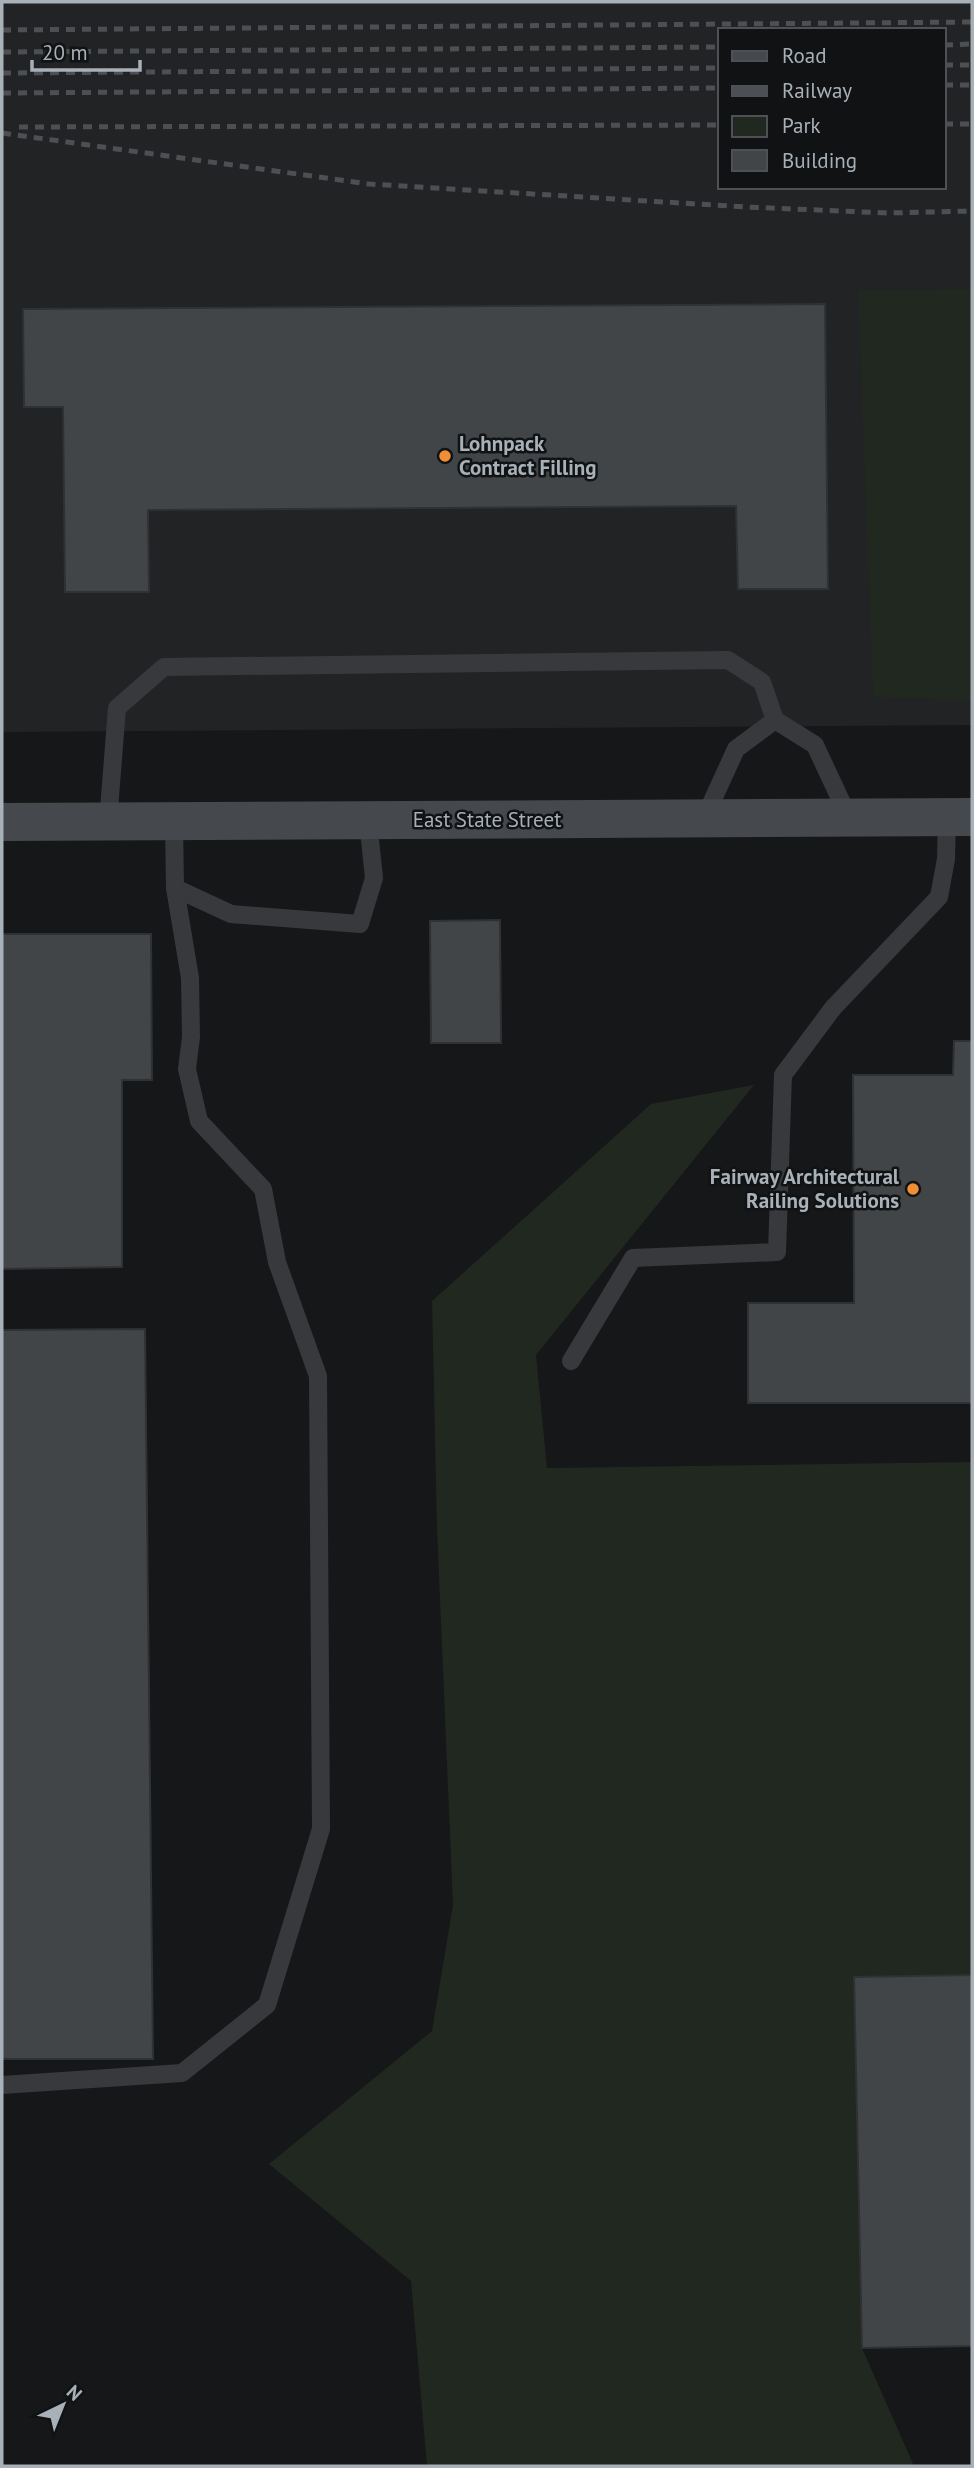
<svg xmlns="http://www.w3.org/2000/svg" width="974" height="2468" font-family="'PT Sans',sans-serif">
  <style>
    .built { fill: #222325; fill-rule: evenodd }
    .green { fill: #212820 }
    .building { fill: #424548; stroke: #303134; stroke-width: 2 }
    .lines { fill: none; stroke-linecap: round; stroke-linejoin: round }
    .lane { stroke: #37393d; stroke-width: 18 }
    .secondary { stroke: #45494d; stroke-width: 38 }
    .rail { stroke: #4c5054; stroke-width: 5; stroke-dasharray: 9 7; stroke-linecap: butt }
    .poi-dot { fill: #f08e36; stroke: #111213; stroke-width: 2.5 }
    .labels { text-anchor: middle; stroke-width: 5; stroke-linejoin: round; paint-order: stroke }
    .poi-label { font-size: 21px; font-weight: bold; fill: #a8b0b8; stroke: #111213; text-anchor: start }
    .street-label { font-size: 21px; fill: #a8b0b8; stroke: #111213 }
  </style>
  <rect width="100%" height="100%" fill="#161718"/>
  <path class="built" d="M2,2H972V725L2,732ZM720,30H944V187H720Z"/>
  <g class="green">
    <path d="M972,289V701L873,697L858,290Z"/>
    <path d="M754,1085L536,1355L547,1468L972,1462V1975L854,1978L862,2348L914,2466H427L411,2281L269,2164L432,2031L453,1905L437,1528L432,1301L651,1104Z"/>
  </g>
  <g class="building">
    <path d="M825,304L828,589H738L736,506L148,510L149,592H65L63,407H24L23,309Z"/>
    <path d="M500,920L501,1043H431L430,921Z"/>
    <path d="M2,934H151L152,1080H122V1267L2,1269Z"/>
    <path d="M954,1041H972V1403H748V1303H854L853,1075H953Z"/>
    <path d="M145,1329L153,2059H2V1330Z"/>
    <path d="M972,1975V2346L862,2348L854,1977Z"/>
  </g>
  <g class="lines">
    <g class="lane">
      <path d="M704,819L736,749L775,720L815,745L849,818"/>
      <path d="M108,822L117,708L164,667L728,660L762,682L775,720"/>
      <path d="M174,822L175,888L231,914L360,924L374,878L368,821"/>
      <path d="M571,1361L633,1258L777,1252L783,1075L833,1008L939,897L946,859L947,817"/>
      <path d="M2,2085L182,2073L267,2005L321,1829L318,1376L277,1262L263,1189L199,1121L187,1069L191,1037L190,978L175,888"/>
    </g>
    <path class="secondary" d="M2,822L972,817"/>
    <g class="rail">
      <path d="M2,30L972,22"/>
      <path d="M944,45L972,44"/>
      <path d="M2,52L720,47"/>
      <path d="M944,65H972"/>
      <path d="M2,73L720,68"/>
      <path d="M944,85H972"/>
      <path d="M2,93L720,88"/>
      <path d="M944,124H972"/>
      <path d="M19,127L720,125"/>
      <path d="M2,133L369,184L746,207L888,213L972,211"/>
    </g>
  </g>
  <g class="poi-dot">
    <circle cx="445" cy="456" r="7"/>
    <circle cx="913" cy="1189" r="7"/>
  </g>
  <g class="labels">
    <g class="poi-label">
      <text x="459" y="451">Lohnpack<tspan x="459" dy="24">Contract Filling</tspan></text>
      <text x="899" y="1184" text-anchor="end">Fairway Architectural<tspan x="899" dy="24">Railing Solutions</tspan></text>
    </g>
    <g class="street-label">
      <text x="487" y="827">East State Street</text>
    </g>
  </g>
  <rect width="974" height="2468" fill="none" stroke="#a8b0b8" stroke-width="7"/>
  <rect x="718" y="28" width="228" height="161" fill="#111213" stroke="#4d5155" stroke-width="2"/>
  <rect x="732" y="51" width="35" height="10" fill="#45494d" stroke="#4d5155" stroke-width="2"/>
  <text x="782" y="63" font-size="21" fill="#a8b0b8">Road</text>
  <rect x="732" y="86" width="35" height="10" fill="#4c5054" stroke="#4d5155" stroke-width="2"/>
  <text x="782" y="98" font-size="21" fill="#a8b0b8">Railway</text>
  <rect x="732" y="116" width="35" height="21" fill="#212820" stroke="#4d5155" stroke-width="2"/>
  <text x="782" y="133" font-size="21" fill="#a8b0b8">Park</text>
  <rect x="732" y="150" width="35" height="21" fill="#424548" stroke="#4d5155" stroke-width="2"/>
  <text x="782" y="168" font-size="21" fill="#a8b0b8">Building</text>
  <g transform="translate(63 2405) rotate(43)" stroke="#111213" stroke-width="5" paint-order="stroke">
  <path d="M0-5L12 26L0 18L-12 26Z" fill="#a8b0b8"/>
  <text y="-10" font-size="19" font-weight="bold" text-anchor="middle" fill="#a8b0b8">N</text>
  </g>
  <path d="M32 60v10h108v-10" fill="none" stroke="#a8b0b8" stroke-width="3.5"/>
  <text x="42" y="60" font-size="21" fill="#a8b0b8" stroke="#111213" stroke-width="5" paint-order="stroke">20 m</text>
</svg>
